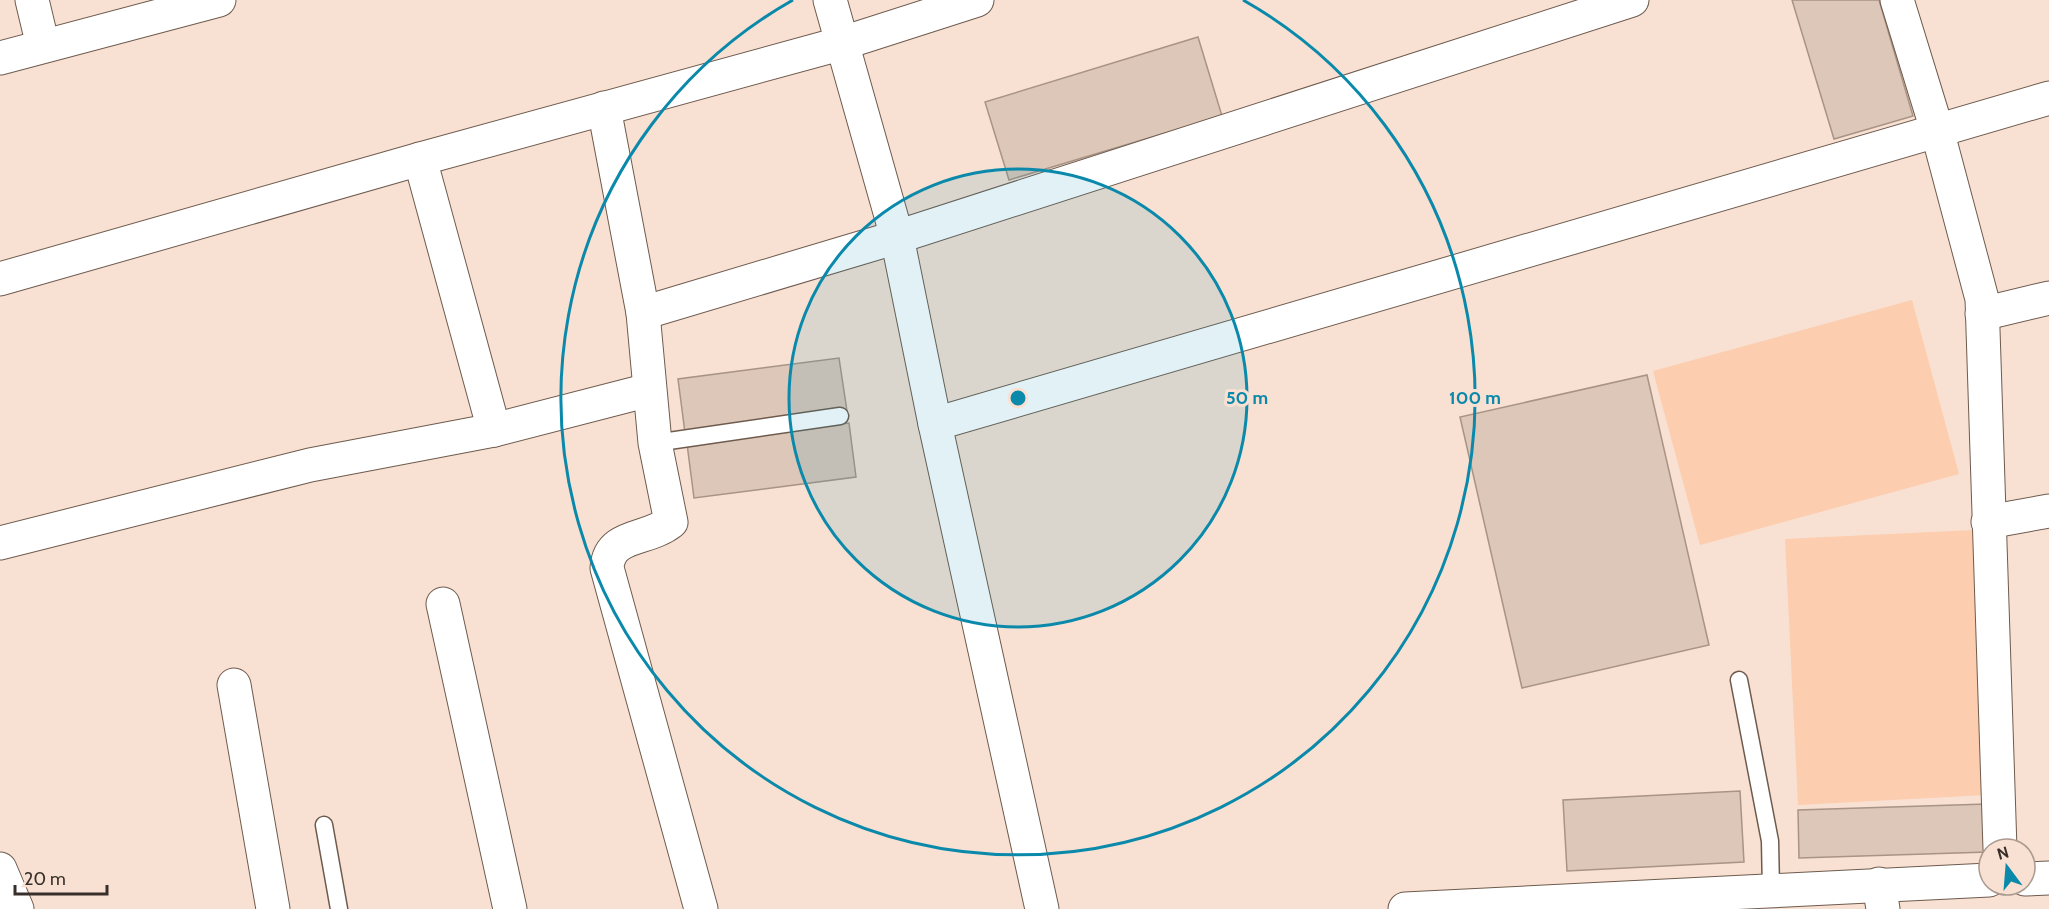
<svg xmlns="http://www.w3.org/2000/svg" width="2049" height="909" font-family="Cabin,sans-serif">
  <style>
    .green { fill: #fccdae }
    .building { fill: #ddc7b8; stroke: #a89385; stroke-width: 1.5 }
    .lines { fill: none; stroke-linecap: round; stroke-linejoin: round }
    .service-casing { stroke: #6e5b4e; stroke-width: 19 }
    .minor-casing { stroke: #6e5b4e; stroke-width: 35 }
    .tertiary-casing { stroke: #6e5b4e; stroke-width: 35 }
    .service { stroke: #fff; stroke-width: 16 }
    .minor { stroke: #fff; stroke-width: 33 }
    .tertiary { stroke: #fff; stroke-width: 33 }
    .ring { fill: none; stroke: #0b89ab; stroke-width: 3 }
    .centre { fill: #0b89ab; stroke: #f8e1d2; stroke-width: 3 }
    .ring-label { font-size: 18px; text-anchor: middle; font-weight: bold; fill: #0b89ab; stroke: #f8e1d2; stroke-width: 6; stroke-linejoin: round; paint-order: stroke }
  </style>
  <rect width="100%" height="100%" fill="#f8e1d2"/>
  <g class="green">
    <path d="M1912,300L1959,474L1700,545L1653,371Z"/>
    <path d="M1973,530L1986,795L1798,805L1785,539Z"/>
  </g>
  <g class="building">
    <path d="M1792,0H1879L1913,116L1834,139Z"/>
    <path d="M1198,37L1222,116L1009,180L985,102Z"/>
    <path d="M839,358L847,411L685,433L678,379Z"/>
    <path d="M1647,375L1709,645L1522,688L1460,417Z"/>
    <path d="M849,423L856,477L694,498L687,444Z"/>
    <path d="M1740,791L1744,862L1567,871L1563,800Z"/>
    <path d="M1986,804L1988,852L1799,858L1798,810Z"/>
  </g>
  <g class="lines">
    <defs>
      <g id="service">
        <path d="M655,443L840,416"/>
        <path d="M1739,680L1770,841L1771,890"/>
        <path d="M324,825L339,909"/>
      </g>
      <g id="minor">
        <path d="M32,0L43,46"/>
        <path d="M830,0L897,237L935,424L1042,909"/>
        <path d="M1897,0L1937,130L1982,299L2000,849"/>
        <path d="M0,58L219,0"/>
        <path d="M604,108L643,313L655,443L671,522C647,541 609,533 607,568L701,909"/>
        <path d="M420,159L494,430"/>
        <path d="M0,279L420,159L843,43L977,0"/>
        <path d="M643,313L897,237L1632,0"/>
        <path d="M1982,314L2049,298"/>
        <path d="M935,424L2049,98"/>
        <path d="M1988,522L2049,511"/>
        <path d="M0,543L310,465L494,430L649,390"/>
        <path d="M443,604L510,909"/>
        <path d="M234,685L273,909"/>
        <path d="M0,869L17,909"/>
        <path d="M1879,884L1883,909"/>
      </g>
      <g id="tertiary">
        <path d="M2025,879L2049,878"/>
        <path d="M1405,909L1989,880"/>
      </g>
    </defs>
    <use href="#service" class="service-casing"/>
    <use href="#minor" class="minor-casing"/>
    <use href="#tertiary" class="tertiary-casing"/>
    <use href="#service" class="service"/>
    <use href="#minor" class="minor"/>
    <use href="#tertiary" class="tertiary"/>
  </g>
  <circle cx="1018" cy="398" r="229" fill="#0b89ab" fill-opacity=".12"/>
  <g class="ring">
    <circle cx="1018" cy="398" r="229"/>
    <path d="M1243 0A457 457 0 1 1 793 0"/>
  </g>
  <circle cx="1018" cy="398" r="9" class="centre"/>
  <g class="ring-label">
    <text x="1247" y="404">50 m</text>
    <text x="1475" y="404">100 m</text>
  </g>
  <g transform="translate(2007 867) rotate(344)"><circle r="28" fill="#f8e1d2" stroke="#ab9a8f" stroke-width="1.5"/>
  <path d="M0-4.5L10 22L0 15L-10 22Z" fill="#0b89ab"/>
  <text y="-9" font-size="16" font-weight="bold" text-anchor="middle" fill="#382f2a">N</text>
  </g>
  <path d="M15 885v9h92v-9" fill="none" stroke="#382f2a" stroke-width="3"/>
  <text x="24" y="885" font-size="18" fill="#382f2a" stroke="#f8e1d2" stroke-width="4.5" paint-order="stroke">20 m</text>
</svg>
